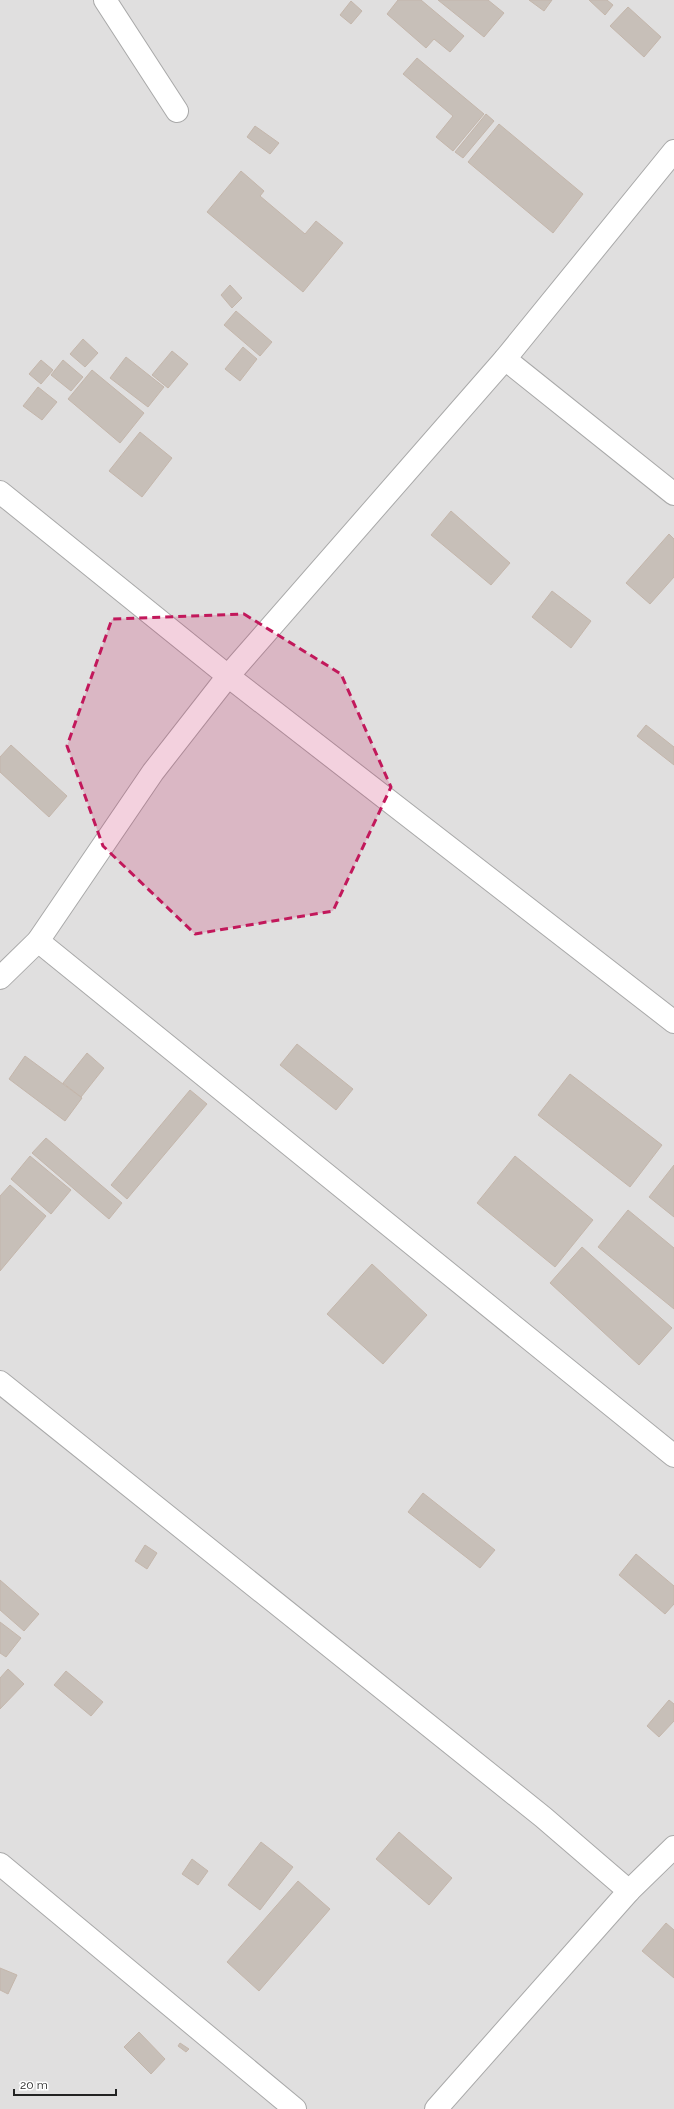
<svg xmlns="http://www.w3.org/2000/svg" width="674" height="2109" font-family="Raleway,sans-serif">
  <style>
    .residential { fill: #e0dfdf }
    .building { fill: #c7bfb8; stroke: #c4b6ab }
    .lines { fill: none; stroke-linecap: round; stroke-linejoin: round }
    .minor-casing { stroke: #a9a9a9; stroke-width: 24 }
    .minor { stroke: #fff; stroke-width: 22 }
    .marked { fill: #c2185b; fill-opacity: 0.2; stroke: #c2185b; stroke-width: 3; stroke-dasharray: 8 5; stroke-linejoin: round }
  </style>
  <rect width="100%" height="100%" fill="#f2efe9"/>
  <rect class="residential" x="0" y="0" width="674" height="2109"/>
  <g class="building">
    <path d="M398,0H421L464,36L450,52L434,39L426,48L387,14Z"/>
    <path d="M438,0H488L504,13L484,37Z"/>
    <path d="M529,0H552L544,11Z"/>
    <path d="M589,0H607L613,5L605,15Z"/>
    <path d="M351,1L362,11L351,24L340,15Z"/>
    <path d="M628,7L661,37L644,57L610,26Z"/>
    <path d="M417,58L484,114L453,151L436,137L453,116L403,74Z"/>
    <path d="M486,114L494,121L463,158L455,152Z"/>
    <path d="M499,124L583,194L553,233L468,162Z"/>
    <path d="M255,126L279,143L270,154L247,137Z"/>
    <path d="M241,171L264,191L260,196L305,234L316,221L343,243L303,292L207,212Z"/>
    <path d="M230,285L242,298L232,308L221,295Z"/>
    <path d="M236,311L272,342L260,356L224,325Z"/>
    <path d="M83,339L98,353L85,367L70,354Z"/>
    <path d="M243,347L257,359L240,381L225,369Z"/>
    <path d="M172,351L188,364L168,388L152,375Z"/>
    <path d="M126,357L164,387L148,407L110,378Z"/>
    <path d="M41,360L53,370L41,384L29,374Z"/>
    <path d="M63,360L83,377L71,391L51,375Z"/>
    <path d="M92,370L144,413L120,443L68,399Z"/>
    <path d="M38,387L57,402L42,420L23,406Z"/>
    <path d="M140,432L172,458L142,497L109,471Z"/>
    <path d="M451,511L510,563L491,585L431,535Z"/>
    <path d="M669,534L674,539V577L650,604L626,583Z"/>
    <path d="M552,591L591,621L571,648L532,617Z"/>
    <path d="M646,725L674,747V765L637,736Z"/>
    <path d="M11,745L67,796L49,817L0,772V757Z"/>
    <path d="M297,1044L353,1089L336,1110L280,1065Z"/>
    <path d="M87,1053L104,1068L81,1097L63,1083Z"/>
    <path d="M25,1056L82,1098L65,1121L9,1079Z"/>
    <path d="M570,1074L662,1145L630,1187L538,1115Z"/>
    <path d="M190,1090L207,1104L127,1199L111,1185Z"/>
    <path d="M46,1138L122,1203L109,1219L32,1153Z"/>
    <path d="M30,1156L71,1190L51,1214L11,1179Z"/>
    <path d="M515,1156L593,1220L555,1267L477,1203Z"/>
    <path d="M674,1165V1217L649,1197Z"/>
    <path d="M10,1185L46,1216L0,1271V1196Z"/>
    <path d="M628,1210L674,1248V1309L598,1247Z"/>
    <path d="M582,1247L672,1328L639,1365L550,1283Z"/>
    <path d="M372,1264L427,1315L383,1364L327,1314Z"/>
    <path d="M423,1493L495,1550L480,1568L408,1512Z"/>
    <path d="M145,1545L157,1553L147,1569L135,1561Z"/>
    <path d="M636,1554L674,1586V1604L665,1614L619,1575Z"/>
    <path d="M0,1580L39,1614L24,1631L0,1610Z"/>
    <path d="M0,1622L21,1638L6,1657L0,1653Z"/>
    <path d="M8,1669L24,1684L0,1709V1678Z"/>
    <path d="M66,1671L103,1702L91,1716L54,1685Z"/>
    <path d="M669,1700L674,1704V1721L659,1737L647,1726Z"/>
    <path d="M399,1832L452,1878L429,1905L376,1859Z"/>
    <path d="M261,1842L293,1867L260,1910L228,1885Z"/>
    <path d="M192,1859L208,1871L198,1885L182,1874Z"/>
    <path d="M298,1881L330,1909L259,1991L227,1962Z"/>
    <path d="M666,1923L674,1930V1978L642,1951Z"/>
    <path d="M0,1968L17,1975L8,1994L0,1990Z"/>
    <path d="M139,2032L165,2059L151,2074L124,2047Z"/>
    <path d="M180,2043L189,2049L186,2052L178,2046Z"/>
  </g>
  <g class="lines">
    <defs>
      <g id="minor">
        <path d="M105,0L177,111"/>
        <path d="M505,359L674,494"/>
        <path d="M0,492L228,676L674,1022"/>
        <path d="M38,941L674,1456"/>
        <path d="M0,978L38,941L153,772L228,676L505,359L674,151"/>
        <path d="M0,1382L543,1817L629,1891"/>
        <path d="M0,1864L295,2109"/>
        <path d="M436,2109L629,1891L674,1847"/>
      </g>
    </defs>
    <use href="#minor" class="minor-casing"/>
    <use href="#minor" class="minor"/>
  </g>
  <path class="marked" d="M244,614L341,674L391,787L333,911L195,934L103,846L67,746L112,619Z"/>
  <path d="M14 2089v6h102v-6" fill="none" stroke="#222222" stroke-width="2"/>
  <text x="20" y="2089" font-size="12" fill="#222222" stroke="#ffffff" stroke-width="3" paint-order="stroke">20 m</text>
</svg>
